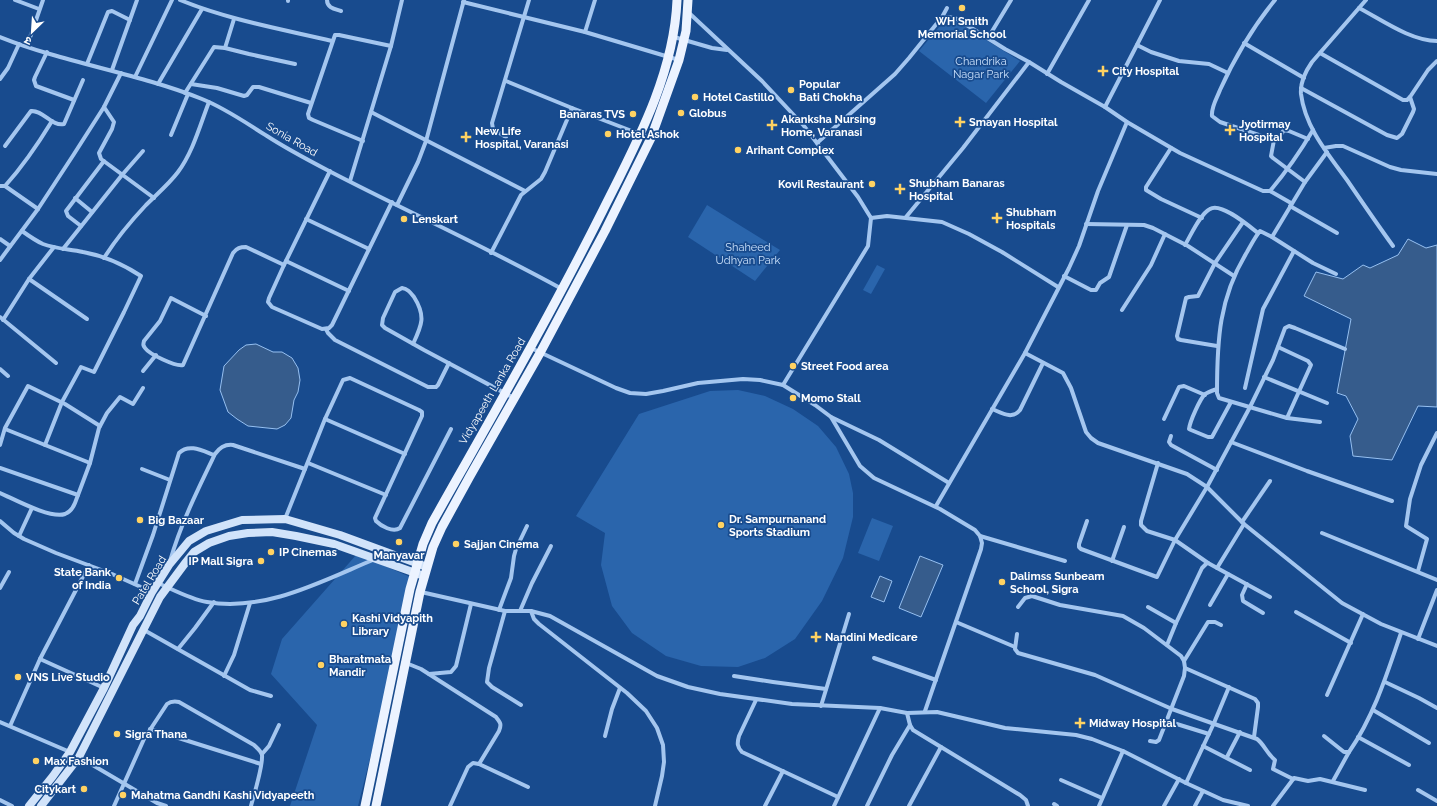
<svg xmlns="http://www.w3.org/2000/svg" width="1437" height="806" font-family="Raleway,'Noto Sans Devanagari',sans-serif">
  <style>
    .green { fill: #2a65ac }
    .water { fill: #365c8c; stroke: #96c0f1 }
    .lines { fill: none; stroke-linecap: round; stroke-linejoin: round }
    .street { stroke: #a4c6ef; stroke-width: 4 }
    .secondary { stroke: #d1e3fa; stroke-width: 8 }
    .primary { stroke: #ecf3ff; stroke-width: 9 }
    .poi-dot { fill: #ffd262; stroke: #184b8e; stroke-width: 1.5 }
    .labels { text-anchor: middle; stroke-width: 3.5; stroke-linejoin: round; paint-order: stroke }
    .poi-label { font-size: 11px; font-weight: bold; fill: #fff; stroke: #184b8e; text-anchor: start }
    .park-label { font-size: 11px; fill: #cae0fb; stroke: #184b8e }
    .street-label { font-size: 11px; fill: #fff; stroke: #184b8e }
  </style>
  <rect width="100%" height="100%" fill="#184b8e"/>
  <g class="green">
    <path d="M954,20L1020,61L986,103L919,51L944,21Z"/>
    <path d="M707,205L780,250L755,281L688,237Z"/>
    <path d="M877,265L885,269L871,294L863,290Z"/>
    <path d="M738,390L765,396L793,409L818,426L836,447L849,474L853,493V517L843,558L822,601L795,639L765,658L738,667L701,666L666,656L632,633L612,606L601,565L605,533L576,516L639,414L710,391Z"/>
    <path d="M872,518L893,526L879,561L858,553Z"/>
    <path d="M357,554L415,579L358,806H290L317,725L271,674L282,639Z"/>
  </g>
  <g class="water">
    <path d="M1408,239L1426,248L1437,245V407L1418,406L1392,460L1353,456L1350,436L1358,419L1346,396L1337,393L1351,319L1304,296L1316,272L1343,279L1363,265L1370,268L1398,255Z"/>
    <path d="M256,344L273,352H282L292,358L298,368L300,380L298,392L294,400L291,418L285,425L277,429L248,426L237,419L228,412L220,390L224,366L239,350L246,345Z"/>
    <path d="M920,556L943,565L921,617L899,608Z"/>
    <path d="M880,576L892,581L884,602L871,597Z"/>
  </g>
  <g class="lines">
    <g class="street">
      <path d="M15,0L39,9"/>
      <path d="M180,0C229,20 281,29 332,41"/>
      <path d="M327,0C327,8 335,9 341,11"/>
      <path d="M1275,0C1252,28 1235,57 1220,90C1217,98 1211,107 1212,116L1220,122L1274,140H1277L1284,130L1289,131L1308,139"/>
      <path d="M1366,0L1312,62C1305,72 1300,82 1301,94C1305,127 1328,154 1347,180C1362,202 1377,224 1393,246"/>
      <path d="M288,1V0"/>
      <path d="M463,2L585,32L679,60"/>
      <path d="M1359,8C1382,20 1411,41 1437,41"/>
      <path d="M688,12L762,81L804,126L858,197L871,218L887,216L942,222L969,234L1002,252L1058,287"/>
      <path d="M941,19L947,8"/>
      <path d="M585,32L595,0"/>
      <path d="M0,37C65,63 137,73 202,99C225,108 246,123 267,136C287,149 308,160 329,171C406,211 486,247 562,289"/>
      <path d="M674,37L712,48L727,50"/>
      <path d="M988,38L1011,0"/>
      <path d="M1244,43L1304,78"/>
      <path d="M1137,45L1151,52L1179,61L1209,64L1228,73"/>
      <path d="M27,46L43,0"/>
      <path d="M225,48L234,19"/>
      <path d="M47,52L35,77L34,80L36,86L74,100"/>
      <path d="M1320,53L1403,100H1407L1410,97L1428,70L1437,61"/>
      <path d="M87,64L108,12L112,11L130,20"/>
      <path d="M112,70L137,0"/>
      <path d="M1047,74L1089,0"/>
      <path d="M135,77L172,0"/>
      <path d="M0,79L8,68L19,44"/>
      <path d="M158,84L202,9"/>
      <path d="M191,84L217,88L244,96L247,95L253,87H259L311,103"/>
      <path d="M1301,88L1387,135L1397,138L1402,134L1413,112L1414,109L1410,97"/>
      <path d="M185,93L214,47L225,48L249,54L295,64"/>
      <path d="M104,107L114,122L112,129L99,153L101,159L154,198"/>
      <path d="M1105,107L1160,0"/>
      <path d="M572,108L650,138"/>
      <path d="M371,112L525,191"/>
      <path d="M171,135L188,94"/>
      <path d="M506,137L493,129L492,123L529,0"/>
      <path d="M1274,140L1271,156L1273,158L1305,182"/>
      <path d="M363,141L313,120L309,118L308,114L335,35H339L391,46"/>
      <path d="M817,143L895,74L909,58L938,22L943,18L949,17L957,19L1005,49L1029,62L1061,82L1105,107L1127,122L1180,153L1263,191H1270C1286,172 1300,152 1313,130"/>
      <path d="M5,146L31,111C43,110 52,127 64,124L83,80"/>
      <path d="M1171,148L1146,187V190L1161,199L1202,218"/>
      <path d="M1324,148L1336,146H1343L1390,167L1401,170L1437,174"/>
      <path d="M330,171L284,265L269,298L268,302L272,307L322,329L329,328L332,325L392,202"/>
      <path d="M350,181L391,46L402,0"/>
      <path d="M0,186H5C23,166 38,144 52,121"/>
      <path d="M5,186L38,209"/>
      <path d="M1270,191L1291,203"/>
      <path d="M75,198L92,212"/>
      <path d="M397,205L418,162L426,141L464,0"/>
      <path d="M1290,206L1337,233"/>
      <path d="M906,217L963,148L1029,62"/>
      <path d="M306,219L369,249"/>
      <path d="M1086,224L1144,225L1153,228L1188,246L1234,276"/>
      <path d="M81,226L68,216L66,211L104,161"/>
      <path d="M22,231C29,236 36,241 43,244C56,249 70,249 83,252C104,256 123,264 141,276L124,312L94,372L81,367L62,402L45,445"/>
      <path d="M1272,237L1305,182L1327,152"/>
      <path d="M0,239L10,246"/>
      <path d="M1185,245C1191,235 1200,214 1210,209C1221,202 1249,226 1258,233"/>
      <path d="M63,249L122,175L143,151"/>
      <path d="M491,253L521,195L541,179L545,172L572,108L506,81"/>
      <path d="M104,258C116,239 131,221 146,205C157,194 169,184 178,172C193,152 200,125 209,102"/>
      <path d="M0,260L38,209L74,154L104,107L121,73"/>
      <path d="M286,261L349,291"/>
      <path d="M1064,276L1091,290H1096L1100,283L1109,277L1127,225"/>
      <path d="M29,279L87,319"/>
      <path d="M1122,310L1151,265L1165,234"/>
      <path d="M206,316L171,298L160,321L144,341C143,345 143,345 145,348C149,354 176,367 183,365L233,253C237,248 240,247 246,247L284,265"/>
      <path d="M0,317L56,363"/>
      <path d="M3,320L29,279L54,247"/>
      <path d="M326,329L328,333L335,340L428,387H436L438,385L449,363"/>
      <path d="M413,344C422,325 426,316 414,297C410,292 408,289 402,288L395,292L383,318L382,325L385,328L424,350L514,398"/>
      <path d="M1217,346L1181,340L1178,339L1177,336L1186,298L1189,297L1198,296L1215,263L1243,222"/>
      <path d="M1278,347L1308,361L1311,365L1287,418"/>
      <path d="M531,348L616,388L630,393L646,394L663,391L698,383L743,379L760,380L783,385L815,405L831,417L860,466L874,478L940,509L975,530L980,536L982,543L981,549L925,711"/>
      <path d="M1025,353L1063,373L1071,388L1086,432L1091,438L1098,443L1187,474L1207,487L1244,524L1342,603L1381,624L1437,646"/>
      <path d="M0,369L8,376"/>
      <path d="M143,371L156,355"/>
      <path d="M1264,377L1327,403"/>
      <path d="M783,385L868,246L871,218"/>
      <path d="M1245,388L1263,309L1294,251"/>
      <path d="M1217,389C1213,390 1209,392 1205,394C1200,399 1190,421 1189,429L1191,430L1208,437H1212L1231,402"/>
      <path d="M992,409C1002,413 1012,420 1020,410L1043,363"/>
      <path d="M831,417L879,440L949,483"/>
      <path d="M325,419L405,454"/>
      <path d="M1164,419L1179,387L1184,386L1205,395"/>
      <path d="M1320,422L1287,418L1219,398L1217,393C1217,340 1219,298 1247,252C1251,245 1255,237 1260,231L1272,237L1313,263L1336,274"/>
      <path d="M5,429L90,463"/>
      <path d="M1171,436L1169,442L1171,445L1217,470"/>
      <path d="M1231,442L1307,471L1392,501"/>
      <path d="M0,445L5,428L28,386L65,404L100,426"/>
      <path d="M308,463L386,495"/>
      <path d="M1158,463L1141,521V525L1147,531L1175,540L1208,563"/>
      <path d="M0,468L78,495"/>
      <path d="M142,469L170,480"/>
      <path d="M0,493C14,499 50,519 65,514C70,512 73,508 75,503L90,463L99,428L107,413L120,397L133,404L143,388"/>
      <path d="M936,506L1025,353L1069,268L1079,246L1098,191L1127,122"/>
      <path d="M285,519L325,419L343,380L350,378L419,410L422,412V416L375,518L376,521C381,526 393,533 400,528L451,429"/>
      <path d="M0,521L14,533L24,539L56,553L112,574L152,592"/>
      <path d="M1087,521L1079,544V547L1081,549L1157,577L1175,540L1207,487L1250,407L1273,360L1285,328L1289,326L1295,328L1345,349"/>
      <path d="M1242,522L1270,481"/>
      <path d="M1322,533L1437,580"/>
      <path d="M19,536L32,508"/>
      <path d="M980,536L1065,561"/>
      <path d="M170,561C181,523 198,489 215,454C220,447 225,444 233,445L305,469"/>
      <path d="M1112,561L1124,527"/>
      <path d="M1217,568L1244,524"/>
      <path d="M1418,571L1427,539L1406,526L1410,499L1421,465L1437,433"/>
      <path d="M158,583C174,590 190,599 207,602C266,612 322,581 375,559"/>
      <path d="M135,584L153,535L179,453C189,443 203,451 214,455"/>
      <path d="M1247,584L1242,595L1243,601L1263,613"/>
      <path d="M0,588L9,572"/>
      <path d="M421,592L505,611H531L550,616L657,676L688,687L720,694L792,704L880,708L907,713L937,712L1005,728L1076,735L1092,739L1123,751L1186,783L1223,800L1248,806"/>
      <path d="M1210,605L1228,574"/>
      <path d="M1018,607L1025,598L1032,596L1060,605L1123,616L1144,628L1181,656L1184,661L1185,668L1184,676L1159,740L1156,742L1150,741"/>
      <path d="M1148,607L1176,623L1202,568L1206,564L1208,563L1270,597"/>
      <path d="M499,610L511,578L514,556L516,549L527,526"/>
      <path d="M505,611L489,668L487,682L492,687L521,705"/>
      <path d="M520,611L532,583L551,546"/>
      <path d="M531,611L534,619L539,624L627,693L646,711L657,728L663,745L664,762L662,776L655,806"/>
      <path d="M1296,612L1351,643"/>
      <path d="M956,622L1015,647"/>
      <path d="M144,630L250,690L271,696"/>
      <path d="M1017,634L1015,649L1018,653L1095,675L1172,709L1257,739C1264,744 1267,754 1275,760L1273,769L1293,779"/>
      <path d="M1418,639L1437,590"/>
      <path d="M1167,645L1176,623"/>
      <path d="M178,649L195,628L214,602"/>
      <path d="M874,658L936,680"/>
      <path d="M40,659L104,688"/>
      <path d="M1184,661L1208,622H1215L1221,625"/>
      <path d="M406,663L421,669L496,717C500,722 502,724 499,731L479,764"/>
      <path d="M1185,668L1255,699L1258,703V707L1254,737"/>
      <path d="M429,674L451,672L456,666L471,604"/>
      <path d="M224,676L234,655L250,603"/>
      <path d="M734,676L773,682L826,689"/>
      <path d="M1385,682L1419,698L1437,708"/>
      <path d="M1327,695L1363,614"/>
      <path d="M756,700L739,736C737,743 737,747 742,752L838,797"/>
      <path d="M821,706L849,614"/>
      <path d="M1373,710L1429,743"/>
      <path d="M907,713L910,725L913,730L941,747L909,806"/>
      <path d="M1167,721L1209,734"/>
      <path d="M0,722L70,752"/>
      <path d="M10,726L40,659L89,565"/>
      <path d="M150,729L261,764"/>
      <path d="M605,736L612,709L620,688"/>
      <path d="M1324,736L1344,752H1349C1374,716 1387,674 1401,633"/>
      <path d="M1358,737L1409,765"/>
      <path d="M1203,746L1250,770"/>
      <path d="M941,747L1020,795L1026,800L1028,806"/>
      <path d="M262,754L269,746L279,725"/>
      <path d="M79,757L157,803L166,806"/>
      <path d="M1227,757L1240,732"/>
      <path d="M1061,780L1102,798"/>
      <path d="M1333,781L1349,752"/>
      <path d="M1186,783L1214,723L1229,687"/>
      <path d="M1418,790L1437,801"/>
      <path d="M0,800L12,806"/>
      <path d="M1054,804L1057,806"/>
      <path d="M114,806L144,739L167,704C171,701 174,701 179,702L254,745C257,748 261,751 262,755C263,767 254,794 251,806"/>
      <path d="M450,806L468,767L473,763L479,764L528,787"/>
      <path d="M765,806L783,771"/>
      <path d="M834,806L880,708"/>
      <path d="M867,806L892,755L910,725"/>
      <path d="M1099,806L1123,751"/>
      <path d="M1164,806L1179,779"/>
      <path d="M1195,806L1203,791"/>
      <path d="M1273,806L1294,778L1308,781L1320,779L1365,790"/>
    </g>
    <g class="secondary">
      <path d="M29,806L53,776L70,752L104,688L133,625L140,616L152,592L169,565L189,541L206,531L242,520L285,519L340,535L427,567"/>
      <path d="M41,806L79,757L160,597L186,562L194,552L209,543L229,536L248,533L272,532L296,536L334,544L424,576"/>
    </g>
    <g class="primary">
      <path d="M365,806L410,589L423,544L432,523C490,420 550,316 603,210C636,144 674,75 677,0"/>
      <path d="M376,806L420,592L433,547L442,527L470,476L540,353L605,231L651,138L679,60L686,31L688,0"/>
    </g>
  </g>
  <g class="poi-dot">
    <circle cx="962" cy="8" r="4"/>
    <path d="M1101 65h4v4h4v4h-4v4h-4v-4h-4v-4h4z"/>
    <circle cx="791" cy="90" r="4"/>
    <circle cx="695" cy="97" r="4"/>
    <circle cx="681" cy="113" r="4"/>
    <circle cx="633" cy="114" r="4"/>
    <path d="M958 116h4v4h4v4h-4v4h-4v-4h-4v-4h4z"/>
    <path d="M770 119h4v4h4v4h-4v4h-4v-4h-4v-4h4z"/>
    <path d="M1228 124h4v4h4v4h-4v4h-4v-4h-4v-4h4z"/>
    <circle cx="608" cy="134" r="4"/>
    <path d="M464 131h4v4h4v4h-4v4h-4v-4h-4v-4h4z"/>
    <circle cx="738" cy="150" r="4"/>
    <circle cx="872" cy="184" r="4"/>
    <path d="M898 183h4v4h4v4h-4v4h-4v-4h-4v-4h4z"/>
    <path d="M995 212h4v4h4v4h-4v4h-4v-4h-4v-4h4z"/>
    <circle cx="404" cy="219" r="4"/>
    <circle cx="793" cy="366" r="4"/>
    <circle cx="793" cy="398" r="4"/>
    <circle cx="140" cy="520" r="4"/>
    <circle cx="721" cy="525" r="4"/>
    <circle cx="399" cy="542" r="4"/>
    <circle cx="456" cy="544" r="4"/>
    <circle cx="271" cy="552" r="4"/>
    <circle cx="261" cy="561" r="4"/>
    <circle cx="119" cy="578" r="4"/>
    <circle cx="1002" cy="582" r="4"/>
    <circle cx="344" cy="624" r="4"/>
    <path d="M814 631h4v4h4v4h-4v4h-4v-4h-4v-4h4z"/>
    <circle cx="321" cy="665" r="4"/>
    <circle cx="18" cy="677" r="4"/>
    <path d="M1078 717h4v4h4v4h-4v4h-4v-4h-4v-4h4z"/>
    <circle cx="117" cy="734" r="4"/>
    <circle cx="36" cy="761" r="4"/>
    <circle cx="84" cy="789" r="4"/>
    <circle cx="123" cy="795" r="4"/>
  </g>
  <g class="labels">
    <g class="poi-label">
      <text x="962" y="25" text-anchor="middle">WH Smith<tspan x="962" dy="13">Memorial School</tspan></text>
      <text x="1112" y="75">City Hospital</text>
      <text x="799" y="88">Popular<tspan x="799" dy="13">Bati Chokha</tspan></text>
      <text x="703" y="101">Hotel Castillo</text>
      <text x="689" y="117">Globus</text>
      <text x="625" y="118" text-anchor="end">Banaras TVS</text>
      <text x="781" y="123">Akanksha Nursing<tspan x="781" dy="13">Home, Varanasi</tspan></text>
      <text x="969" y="126">Smayan Hospital</text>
      <text x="1239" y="128">Jyotirmay<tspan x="1239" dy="13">Hospital</tspan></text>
      <text x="475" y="135">New Life<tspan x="475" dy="13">Hospital, Varanasi</tspan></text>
      <text x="616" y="138">Hotel Ashok</text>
      <text x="746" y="154">Arihant Complex</text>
      <text x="909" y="187">Shubham Banaras<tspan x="909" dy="13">Hospital</tspan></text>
      <text x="864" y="188" text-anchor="end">Kovil Restaurant</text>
      <text x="1006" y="216">Shubham<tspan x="1006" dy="13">Hospitals</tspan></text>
      <text x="412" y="223">Lenskart</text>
      <text x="801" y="370">Street Food area</text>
      <text x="801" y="402">Momo Stall</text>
      <text x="729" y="523">Dr. Sampurnanand<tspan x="729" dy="13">Sports Stadium</tspan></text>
      <text x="148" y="524">Big Bazaar</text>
      <text x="464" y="548">Sajjan Cinema</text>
      <text x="279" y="556">IP Cinemas</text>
      <text x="399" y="559" text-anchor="middle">Manyavar</text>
      <text x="253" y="565" text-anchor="end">IP Mall Sigra</text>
      <text x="111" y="576" text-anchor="end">State Bank<tspan x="111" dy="13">of India</tspan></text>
      <text x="1010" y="580">Dalimss Sunbeam<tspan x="1010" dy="13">School, Sigra</tspan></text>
      <text x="352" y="622">Kashi Vidyapith<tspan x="352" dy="13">Library</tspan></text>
      <text x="825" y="641">Nandini Medicare</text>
      <text x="329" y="663">Bharatmata<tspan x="329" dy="13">Mandir</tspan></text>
      <text x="26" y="681">VNS Live Studio</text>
      <text x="1089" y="727">Midway Hospital</text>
      <text x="125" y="738">Sigra Thana</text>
      <text x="44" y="765">Max Fashion</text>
      <text x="76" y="793" text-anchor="end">Citykart</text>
      <text x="131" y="799">Mahatma Gandhi Kashi Vidyapeeth</text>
    </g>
    <g class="park-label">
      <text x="981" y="65">Chandrika<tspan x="981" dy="13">Nagar Park</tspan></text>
      <text x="748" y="251">Shaheed<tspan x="748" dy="13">Udhyan Park</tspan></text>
    </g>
    <g class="street-label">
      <text transform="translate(292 139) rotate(30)" y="4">Sonia Road</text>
      <text transform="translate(492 391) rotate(-60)" y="4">Vidyapeeth Lanka Road</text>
      <text transform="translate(149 580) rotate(-59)" y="4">Patel Road</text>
    </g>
  </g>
  <g transform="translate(32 32) rotate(205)" stroke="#184b8e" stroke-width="3" paint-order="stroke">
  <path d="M0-3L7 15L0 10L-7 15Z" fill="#ffffff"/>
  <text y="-6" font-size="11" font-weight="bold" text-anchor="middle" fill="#ffffff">उ</text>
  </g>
</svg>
